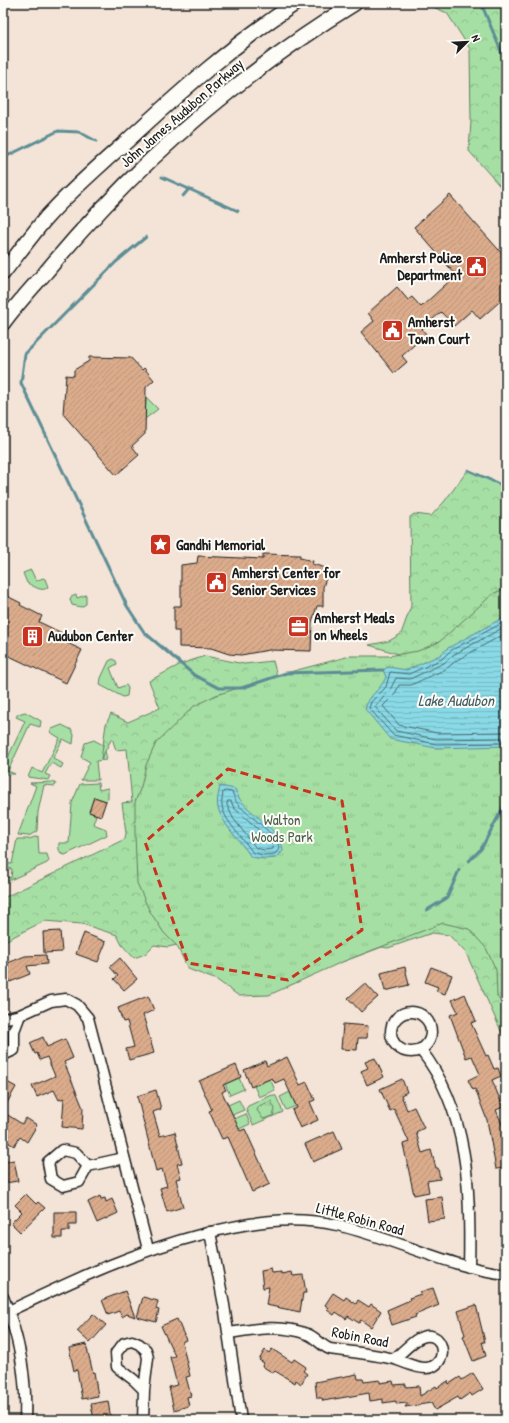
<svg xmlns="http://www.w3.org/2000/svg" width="509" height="1423" font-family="'Patrick Hand',sans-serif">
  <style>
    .grass { fill: #a6dfa4; stroke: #617e60 }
    .forest { fill: url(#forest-crowns); stroke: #617e60 }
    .park { fill: url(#park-tufts); stroke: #617e60 }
    .water { fill: url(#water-rules); stroke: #5d8d95 }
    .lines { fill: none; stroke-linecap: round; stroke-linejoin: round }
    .shore { stroke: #48686d; stroke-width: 1 }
    .stream { stroke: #5d8d95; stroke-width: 3 }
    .building { fill: url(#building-hatch); stroke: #1c1c1c }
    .minor-casing { stroke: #1c1c1c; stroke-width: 13 }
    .secondary-casing { stroke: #1c1c1c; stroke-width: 17 }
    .minor { stroke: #fdfcf7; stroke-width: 10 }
    .secondary { stroke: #fdfcf7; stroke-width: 14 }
    .marked { fill: none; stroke: #c8321e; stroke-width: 3; stroke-dasharray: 8 5; stroke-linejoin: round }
    .labels { text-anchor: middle; stroke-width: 4; stroke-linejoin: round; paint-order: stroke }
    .street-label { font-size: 15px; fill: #1c1c1c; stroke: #fdfcf7 }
    .poi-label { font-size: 15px; font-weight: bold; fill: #1c1c1c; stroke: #fdfcf7; text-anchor: start }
    .park-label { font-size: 15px; fill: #4c604c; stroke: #fdfcf7 }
    .water-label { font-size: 16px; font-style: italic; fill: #425e63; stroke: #fdfcf7 }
  </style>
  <defs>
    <pattern id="forest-crowns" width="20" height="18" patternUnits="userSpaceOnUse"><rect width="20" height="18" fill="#a6dfa4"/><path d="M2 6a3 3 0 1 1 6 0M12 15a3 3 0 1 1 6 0" fill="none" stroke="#8ebf8d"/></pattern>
    <pattern id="park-tufts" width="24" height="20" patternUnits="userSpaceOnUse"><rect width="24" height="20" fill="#a6dfa4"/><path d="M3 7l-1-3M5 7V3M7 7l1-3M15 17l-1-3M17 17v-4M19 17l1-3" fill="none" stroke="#8ebf8d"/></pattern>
    <pattern id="water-rules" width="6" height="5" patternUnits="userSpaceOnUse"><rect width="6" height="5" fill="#89d9e6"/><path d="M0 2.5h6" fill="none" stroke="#76bac5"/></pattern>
    <pattern id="building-hatch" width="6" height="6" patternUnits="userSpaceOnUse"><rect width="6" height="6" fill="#dbac8c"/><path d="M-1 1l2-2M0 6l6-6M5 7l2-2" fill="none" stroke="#bb9378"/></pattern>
  </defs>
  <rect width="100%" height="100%" fill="#f3e4d7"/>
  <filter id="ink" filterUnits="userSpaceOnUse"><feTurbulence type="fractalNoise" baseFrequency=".025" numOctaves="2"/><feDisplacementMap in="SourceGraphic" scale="8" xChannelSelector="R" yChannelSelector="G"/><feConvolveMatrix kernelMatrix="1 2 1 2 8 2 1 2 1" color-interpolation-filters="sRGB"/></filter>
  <g filter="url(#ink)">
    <g class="grass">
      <path d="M146,397L158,409L145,419Z"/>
      <path d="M31,570L36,581L43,578L45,579L48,587C42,593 34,586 27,583L23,573Z"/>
      <path d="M76,595L77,598L86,595V604L81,607L72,605L70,599L71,597Z"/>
      <path d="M113,659L116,661L117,664L110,668L118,688L126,685L128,688L127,696L123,697L100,685L101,678L109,661Z"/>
      <path d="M25,712L41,721L40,727L30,724L8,771L15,774H3V768L25,721L16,717L18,714Z"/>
      <path d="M62,725L72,730L74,735L73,744L63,739L53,758L63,764L61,768L51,763L45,774L50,776L48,780L28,777L32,768L42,773L60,738L50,732L52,729Z"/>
      <path d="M94,740L103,745L107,758L106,760L96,761L98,780H81L90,762L81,757L85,743Z"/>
      <path d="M53,782L56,784L55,786L44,785L38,812L37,831L29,836L18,835L36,786L30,783Z"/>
      <path d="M98,783L99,790L108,788V799L106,801L94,797L89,812L96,815L93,824L106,829L107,835L65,855C59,854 58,848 59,843H69L72,803L80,784Z"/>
      <path d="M38,836L39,854H47L49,861L47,863L4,883V877L11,878L12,869L3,868V863L12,864L17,839H29Z"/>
      <path d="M239,1078L244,1089L230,1095L225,1084Z"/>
      <path d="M270,1079L275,1090L259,1097L254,1086Z"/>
      <path d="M290,1092L296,1106L286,1110L280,1097Z"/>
      <path d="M272,1095L276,1096L283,1112L253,1125L246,1109L248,1106Z"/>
      <path d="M239,1100L244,1110L232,1115L228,1105Z"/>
      <path d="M246,1114L250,1124L239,1129L234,1119Z"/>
    </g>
    <g class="forest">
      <path d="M424,3H506V193L469,151L471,121L470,49L447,13Z"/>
      <path d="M468,470L506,487V617L425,662L369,645L389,641L401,634L411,606L410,517L414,514L431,516L444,502Z"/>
      <path d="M205,656L244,664L273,661L277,676L286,673L506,746V1039L502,1033L466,953L449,935L432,933L388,948L382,947L342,962L185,943L168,947L154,945L145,954L134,958L122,945L117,935L82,924L44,921L3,942V898L125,839L126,833L122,803L132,802L127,749L116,750L112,738L101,759L106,724L111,714L128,722L160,708L149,681L181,664Z"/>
    </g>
    <g class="park">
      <path d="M506,589V1010L497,996L496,970L486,948L469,929L443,923L342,962L269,995L239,996L217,980L188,969L177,946L164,933L149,910L137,883L135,834V802L141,787L146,765L156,743L194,706L216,695L286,673L350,656H388L418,651L439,642L494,593Z"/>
      <path d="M271,1101L275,1109L273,1116L263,1119L257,1110L259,1106Z"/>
    </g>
    <g class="water">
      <path d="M506,616V746L436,748L390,739L365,709C369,694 380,691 386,677L383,670L388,667L407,670L440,655L448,648Z"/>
      <path d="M220,786L235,789C237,793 239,799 242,802C254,816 282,832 283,851L276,858L264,859L251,857C241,841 223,826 218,808C216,802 219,792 220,786Z"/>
    </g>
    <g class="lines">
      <g class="shore">
        <path d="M506,621L450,651L442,659L409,674L390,672L386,687L371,702L369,708L393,735L436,744L506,743"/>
        <path d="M506,626L453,655L444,663L410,679L396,678L390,690L375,707L396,731L436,739L506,738"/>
        <path d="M506,633L457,660L446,669L411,685H399L395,694L383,706L399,725L437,733L506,732"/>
        <path d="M226,791L232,792C234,796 235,801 238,804C247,816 279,834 279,849L275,854L264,855L253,853C245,840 223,820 222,805C221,801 223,796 223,792Z"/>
        <path d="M228,801H231L234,808L255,826L273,846V849L264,850L256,848L233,818L227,805Z"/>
      </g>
      <g class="stream">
        <path d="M481,3L506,63"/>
        <path d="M3,158L58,131L79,132L96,141"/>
        <path d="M162,177L238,211"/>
        <path d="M183,196L189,189"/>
        <path d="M146,237L116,262L25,354L21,383L127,606L144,632L194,675L219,688H242L286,673L383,670"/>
        <path d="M468,470L506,487"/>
        <path d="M503,747L506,751"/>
        <path d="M469,861L481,849L506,802"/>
        <path d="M427,910L447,898L459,870"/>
      </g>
    </g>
    <g class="building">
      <path d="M450,195L506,258V296L480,319L472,310L454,326L441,312L422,329L426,334L402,356L407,362L394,373L361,332L374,321L368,313L397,287L408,300L412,297L421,307L456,275L414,227Z"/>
      <path d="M89,357L131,358L142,370L144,368L154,380L146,387L145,434L132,446L139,455L116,475L63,414L66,375L74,376V370L89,361Z"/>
      <path d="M263,554L300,555V558L313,561L312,564L329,569L323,587V606H317L312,622L311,651L269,650L241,655L229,654L211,648L179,647V631H174V606H181V565L197,563L198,556L263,559Z"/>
      <path d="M3,594L21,603L20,605L42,616L39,622L62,633L59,639L82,650L66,683L3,653Z"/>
      <path d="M94,797L106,801L101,816L89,812Z"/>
      <path d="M60,931L62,952L44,953L43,932Z"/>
      <path d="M84,933L106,942L98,962L76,954Z"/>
      <path d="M46,955L47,964L27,966L30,974L10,982L3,965L25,956Z"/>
      <path d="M120,958L137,979L124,990L114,979L118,976L110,967Z"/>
      <path d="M405,967L409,985L385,991L381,973Z"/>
      <path d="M431,967L452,975L445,994L436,991L438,987L425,982Z"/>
      <path d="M365,983L378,997L361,1012L348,998Z"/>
      <path d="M465,994L476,1021L471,1023L486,1056L488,1055L494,1069L498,1068L501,1076L492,1080L503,1107L496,1110L502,1124L506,1123V1168L496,1169L487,1120L475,1089L473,1090L468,1080L480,1074L472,1056L466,1058L450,1015L458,1012L452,1000Z"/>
      <path d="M148,996L154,1010L143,1015L154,1053L129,1060L126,1049L134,1047L127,1021L123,1022L118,1008Z"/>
      <path d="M343,1024L368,1026L367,1038H358L357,1050L341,1049Z"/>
      <path d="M43,1037L47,1047L65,1039L73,1058L64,1062L83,1108L82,1129L62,1127L64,1098L59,1100L54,1090L37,1097L32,1086L55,1076L47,1057L40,1060L37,1053L35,1054L30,1043Z"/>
      <path d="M287,1057L300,1085L307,1082L315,1100L310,1102L318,1120L300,1128L292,1110L297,1108L284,1079L275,1083L272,1078L251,1087L244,1070L265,1061L267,1066Z"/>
      <path d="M375,1058L384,1077L367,1085L361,1071L368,1068L365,1062Z"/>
      <path d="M236,1065L241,1077L223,1085L226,1090L222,1092L240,1131L245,1129L270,1184L252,1192L228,1137L222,1139L209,1111L212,1110L199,1081Z"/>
      <path d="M402,1079L407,1092L401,1095L407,1110L414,1107L424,1128L416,1132L422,1153L431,1150L436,1168H438L440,1179L427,1181L429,1192L414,1195L403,1144L409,1142L394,1109L390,1111L380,1089Z"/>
      <path d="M7,1082L16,1087L3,1110V1089Z"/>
      <path d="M156,1090L161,1109L153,1112L160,1136L175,1132L182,1163L177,1164L181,1178L176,1179L183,1207L167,1212L160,1188L167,1186L162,1169L156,1171L137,1096Z"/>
      <path d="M3,1112L22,1124L26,1118L37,1125L27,1142L20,1137L14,1146L3,1139Z"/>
      <path d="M334,1131L342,1149L313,1162L305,1144Z"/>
      <path d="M14,1160L18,1181L5,1183L3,1162Z"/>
      <path d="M26,1194L36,1204L38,1202L45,1208L20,1232L11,1223L22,1212L15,1205Z"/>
      <path d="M100,1196L101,1199L105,1198L106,1202L112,1199L118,1213L97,1223L88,1202Z"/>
      <path d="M442,1197L445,1219L428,1221L425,1199Z"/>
      <path d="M54,1212H76V1225H69V1231H62V1238H54Z"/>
      <path d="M271,1269L272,1273L282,1272V1274L292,1272L293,1276L303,1275L306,1293H303L300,1312L266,1305L269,1287L263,1288L261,1271Z"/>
      <path d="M433,1288L439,1305L415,1315L416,1317L392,1325L387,1310L410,1300L409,1298L421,1294L420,1292Z"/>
      <path d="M125,1291L135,1317L127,1314L122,1317L119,1311L108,1315L102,1300Z"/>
      <path d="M333,1293L344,1300L346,1297L356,1304L358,1300L369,1307L371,1304L381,1311L371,1327L361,1320L359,1323L348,1316L346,1319L336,1312L334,1315L327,1310L329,1308L325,1305Z"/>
      <path d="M143,1297L158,1301L156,1309L159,1310L156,1322L137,1317Z"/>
      <path d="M476,1305L485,1342H482L486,1356L473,1361L463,1336L465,1335L458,1311Z"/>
      <path d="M93,1314L106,1325L90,1343L77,1331Z"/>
      <path d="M177,1319L186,1340L182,1342L190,1376L186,1377L191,1396L187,1397L189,1406L174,1410L169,1387L177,1385L170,1357L175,1356L161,1326Z"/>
      <path d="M86,1344L93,1373L94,1372L98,1396L82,1399L77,1370L74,1371L69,1348Z"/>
      <path d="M272,1349L292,1362L294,1359L306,1367L303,1371L307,1374L301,1384L296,1380L295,1383L275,1371L273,1373L262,1366L264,1363L259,1360L265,1350L269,1353Z"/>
      <path d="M473,1373L483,1389L472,1396L470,1393L460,1400L458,1397L435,1410L431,1403L405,1407L408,1403L396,1404V1401L383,1403V1399L370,1401L369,1393L323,1401L322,1398H317L315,1382L357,1374L358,1379H363L364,1382L380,1380V1383L393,1381L394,1385L406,1384V1387L419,1386L420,1396L436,1386L437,1388L448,1381L449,1384L460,1377L462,1380Z"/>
      <path d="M108,1401L111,1420H94L91,1404Z"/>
    </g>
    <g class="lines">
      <defs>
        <g id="minor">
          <circle cx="411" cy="1032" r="20"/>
          <path d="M3,1019L20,1015L51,1001L66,999L77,1005L88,1018L148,1249"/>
          <path d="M420,1049C469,1110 471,1193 469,1267"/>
          <path d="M3,1055L14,1050V1031L20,1015"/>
          <path d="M88,1166L76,1153L62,1150L48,1162L51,1179L63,1186L79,1182L88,1166L124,1158"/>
          <path d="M210,1232L224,1305L241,1420"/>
          <path d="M3,1297C19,1336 27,1377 25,1420"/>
          <path d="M9,1311C74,1280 133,1252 203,1234C248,1222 291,1215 337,1225C394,1238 447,1267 506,1274"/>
          <path d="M229,1333C255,1329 281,1324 307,1334C316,1337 321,1346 330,1349C351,1352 373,1354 394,1359C405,1362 414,1368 426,1368C434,1368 441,1362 442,1353C442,1348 441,1343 437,1339C422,1327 405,1351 394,1359"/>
          <path d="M143,1420L144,1390L148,1358L146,1350L139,1344L132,1341L124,1343L116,1353L117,1367L134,1380L144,1390"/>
        </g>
        <g id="secondary">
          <path d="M3,273C17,255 31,236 46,218C69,192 101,164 127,141C181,91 235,43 296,3"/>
          <path d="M3,323C16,305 31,289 46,272C133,167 238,75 355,3"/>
        </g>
      </defs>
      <use href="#minor" class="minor-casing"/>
      <use href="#secondary" class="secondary-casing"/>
      <use href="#minor" class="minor"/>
      <use href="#secondary" class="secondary"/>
    </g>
  </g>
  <path class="marked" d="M228,769L342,801L362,930L288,980L188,963L145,842Z"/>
  <defs>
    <symbol id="civic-square" viewBox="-11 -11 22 22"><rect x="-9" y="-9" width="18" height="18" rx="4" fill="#c8321e" stroke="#fdfcf7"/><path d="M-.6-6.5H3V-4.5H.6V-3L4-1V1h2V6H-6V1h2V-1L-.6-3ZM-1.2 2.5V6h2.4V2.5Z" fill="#fff"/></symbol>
    <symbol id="sight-square" viewBox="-11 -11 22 22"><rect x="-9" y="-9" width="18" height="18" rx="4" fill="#c8321e" stroke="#fdfcf7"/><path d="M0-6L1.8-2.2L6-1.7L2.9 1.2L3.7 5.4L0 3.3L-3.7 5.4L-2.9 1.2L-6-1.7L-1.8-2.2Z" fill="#fff"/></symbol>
    <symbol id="office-square" viewBox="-11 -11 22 22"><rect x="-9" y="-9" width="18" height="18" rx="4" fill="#c8321e" stroke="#fdfcf7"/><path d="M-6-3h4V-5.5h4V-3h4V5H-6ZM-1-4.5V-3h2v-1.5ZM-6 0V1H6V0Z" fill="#fff"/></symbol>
    <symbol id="building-square" viewBox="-11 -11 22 22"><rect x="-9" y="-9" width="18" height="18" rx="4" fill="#c8321e" stroke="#fdfcf7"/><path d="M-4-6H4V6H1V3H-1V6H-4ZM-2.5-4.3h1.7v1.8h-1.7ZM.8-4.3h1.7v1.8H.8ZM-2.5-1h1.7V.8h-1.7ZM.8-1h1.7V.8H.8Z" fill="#fff"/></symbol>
  </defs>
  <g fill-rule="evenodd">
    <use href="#civic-square" x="464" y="254" width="25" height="25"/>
    <use href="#civic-square" x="380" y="318" width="25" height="25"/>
    <use href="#sight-square" x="148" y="532" width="25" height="25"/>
    <use href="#civic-square" x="204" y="570" width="25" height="25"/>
    <use href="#office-square" x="286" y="614" width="25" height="25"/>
    <use href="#building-square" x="20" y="624" width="25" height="25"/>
  </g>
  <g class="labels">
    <g class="street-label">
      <text transform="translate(182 113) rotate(-41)" y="5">John James Audubon Parkway</text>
      <text transform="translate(360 1219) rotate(15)" y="5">Little Robin Road</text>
      <text transform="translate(360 1337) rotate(11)" y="5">Robin Road</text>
    </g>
    <g class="poi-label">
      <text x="462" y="263" text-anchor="end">Amherst Police<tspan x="462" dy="17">Department</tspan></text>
      <text x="408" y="327">Amherst<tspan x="408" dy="17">Town Court</tspan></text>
      <text x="176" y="550">Gandhi Memorial</text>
      <text x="232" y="578">Amherst Center for<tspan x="232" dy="17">Senior Services</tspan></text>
      <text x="314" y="623">Amherst Meals<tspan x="314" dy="17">on Wheels</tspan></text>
      <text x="48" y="641">Audubon Center</text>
    </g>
    <g class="park-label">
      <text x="282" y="825">Walton<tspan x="282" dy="17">Woods Park</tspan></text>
    </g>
    <g class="water-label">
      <text x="456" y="706">Lake Audubon</text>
    </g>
  </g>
  <rect width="509" height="1423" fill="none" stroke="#fdfcf7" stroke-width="16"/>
  <rect x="8" y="8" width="493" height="1407" fill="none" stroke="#1c1c1c" stroke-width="1.5" filter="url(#ink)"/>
  <g transform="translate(467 42) rotate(66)" stroke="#fdfcf7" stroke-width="3" paint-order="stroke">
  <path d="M0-3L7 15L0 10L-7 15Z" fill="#1c1c1c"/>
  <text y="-6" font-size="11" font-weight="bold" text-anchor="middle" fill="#1c1c1c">N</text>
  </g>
</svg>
